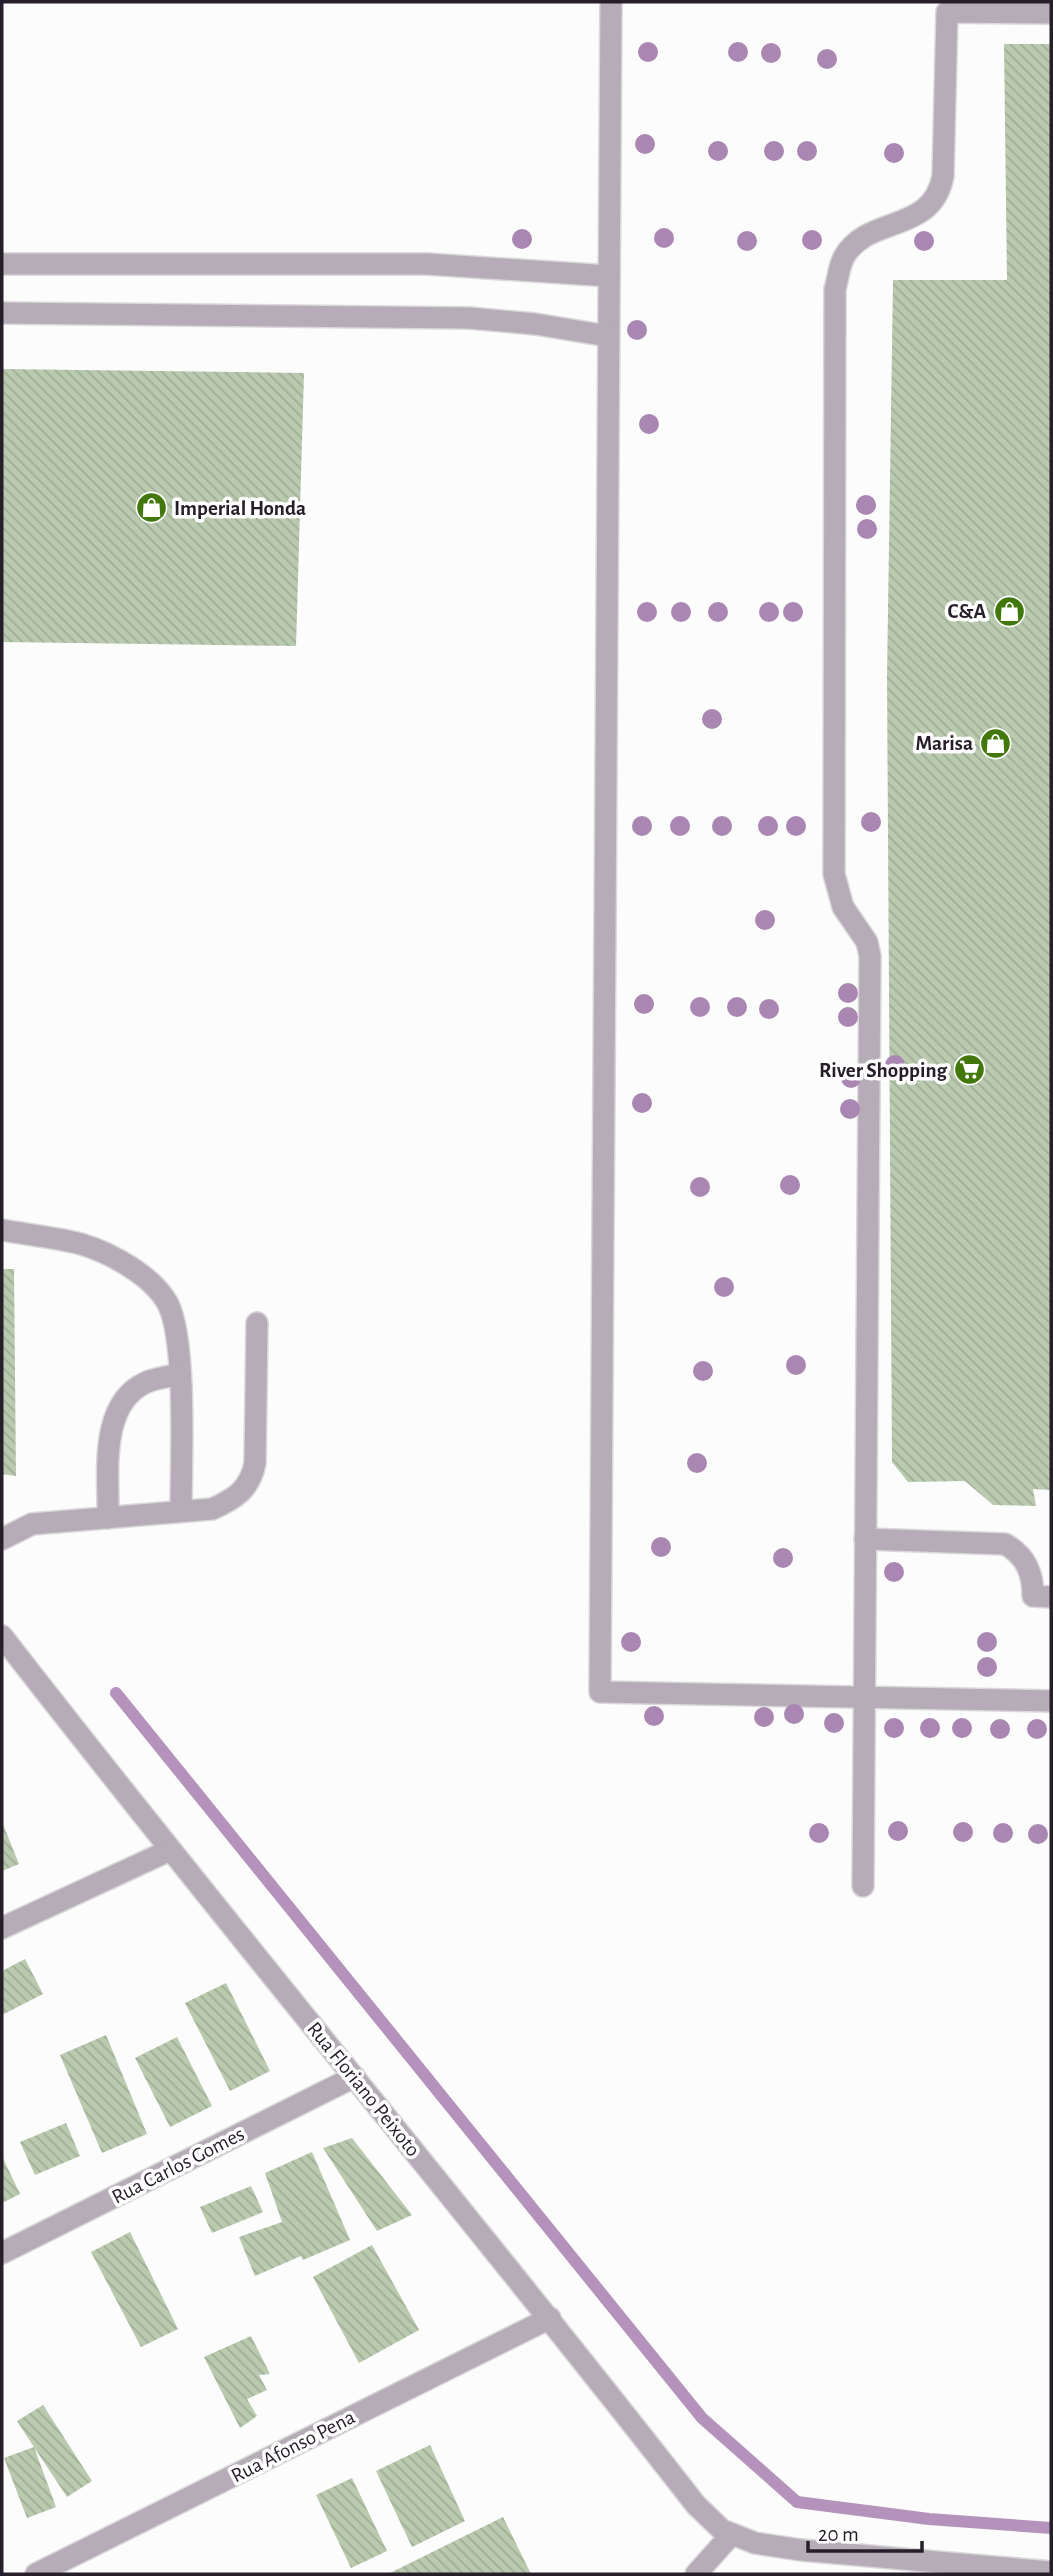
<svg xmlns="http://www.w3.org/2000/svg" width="1053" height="2576" font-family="'Alegreya Sans',sans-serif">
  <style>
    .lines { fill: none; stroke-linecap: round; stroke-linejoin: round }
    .stream { stroke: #b492bc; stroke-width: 12 }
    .building { fill: url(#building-back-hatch) }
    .minor-casing { stroke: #dad8da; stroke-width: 24 }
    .minor { stroke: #b5acb7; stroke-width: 21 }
    .tree { fill: #aa86b2 }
    .labels { text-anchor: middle; stroke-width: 7; stroke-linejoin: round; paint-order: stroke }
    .poi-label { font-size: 21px; font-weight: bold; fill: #261e28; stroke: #fff; text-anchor: end }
    .street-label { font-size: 21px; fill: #261e28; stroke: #fff }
  </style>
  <defs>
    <pattern id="building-back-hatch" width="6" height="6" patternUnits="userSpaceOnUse" patternTransform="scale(1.75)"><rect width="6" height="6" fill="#b9caaf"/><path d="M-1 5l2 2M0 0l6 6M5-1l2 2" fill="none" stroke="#9fad97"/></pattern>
  </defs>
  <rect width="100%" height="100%" fill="#fcfcfc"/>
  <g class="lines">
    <path class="stream" d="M116,1693L702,2418L797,2502L929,2519L1051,2528"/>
  </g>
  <g class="building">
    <path d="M1004,44H1051V1490L1033,1489L1036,1506L993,1505L965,1481L908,1482L892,1462L887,677L893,280H1007Z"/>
    <path d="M2,369L304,373L296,646L2,642Z"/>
    <path d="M2,1269H14L16,1476L2,1474Z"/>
    <path d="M2,1822L19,1864L2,1871Z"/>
    <path d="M25,1959L43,1994L2,2015V1971Z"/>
    <path d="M226,1983L270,2071L230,2091L185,2003Z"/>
    <path d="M106,2035L147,2134L102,2153L60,2055Z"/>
    <path d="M177,2037L212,2106L170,2127L135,2058Z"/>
    <path d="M66,2123L80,2156L35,2175L20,2142Z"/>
    <path d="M352,2138L412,2215L377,2231L323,2148Z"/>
    <path d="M312,2152L350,2240L303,2260L301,2256L255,2276L239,2237L282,2222L265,2173Z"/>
    <path d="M2,2156L20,2194L2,2203Z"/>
    <path d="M251,2186L263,2212L212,2233L200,2207Z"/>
    <path d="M130,2232L178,2329L141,2347L91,2252Z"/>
    <path d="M372,2245L419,2330L359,2363L313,2277Z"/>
    <path d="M251,2336L270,2374L259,2375L267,2390L247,2399L257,2416L240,2428L204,2357Z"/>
    <path d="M43,2405L92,2481L67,2497L34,2447L56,2507L27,2518L4,2458L34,2447L17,2421Z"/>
    <path d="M430,2445L465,2521L412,2547L376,2471Z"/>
    <path d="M352,2478L387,2551L351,2568L316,2495Z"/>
    <path d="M503,2517L531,2574H388Z"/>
  </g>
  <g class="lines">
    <defs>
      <g id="minor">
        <path d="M611,2L600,1692L1051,1701"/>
        <path d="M2,264H427L609,276"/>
        <path d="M2,313L469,318L535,324L608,336"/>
        <path d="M2,1230C28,1235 55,1237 81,1244C111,1253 153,1276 168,1304C187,1342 181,1464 181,1511"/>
        <path d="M108,1518C109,1475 98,1403 147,1382C156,1378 168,1377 179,1374"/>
        <path d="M2,1539L32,1524L212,1509C235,1499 250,1489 255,1463L257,1323"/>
        <path d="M865,1539L1005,1544C1026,1556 1033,1573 1033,1596L1051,1597"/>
        <path d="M2,1636C229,1929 468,2212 696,2505L722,2530L755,2543L801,2550L1051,2572"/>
        <path d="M863,1886L870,956L867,942L843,907L834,874L835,289C838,279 839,266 844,257C868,214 932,235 943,176L947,12L1051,13"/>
        <path d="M2,1928L168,1851"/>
        <path d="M2,2253L354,2077"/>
        <path d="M36,2574L550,2318"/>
        <path d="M696,2574L731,2535"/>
      </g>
    </defs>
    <use href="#minor" class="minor-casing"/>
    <use href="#minor" class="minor"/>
  </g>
  <g class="tree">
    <circle cx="648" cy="52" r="10"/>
    <circle cx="738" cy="52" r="10"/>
    <circle cx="771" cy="53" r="10"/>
    <circle cx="827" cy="59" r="10"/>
    <circle cx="645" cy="144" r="10"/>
    <circle cx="718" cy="151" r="10"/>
    <circle cx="774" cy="151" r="10"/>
    <circle cx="807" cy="151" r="10"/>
    <circle cx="894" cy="153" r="10"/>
    <circle cx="664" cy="238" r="10"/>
    <circle cx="522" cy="239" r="10"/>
    <circle cx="812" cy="240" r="10"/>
    <circle cx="747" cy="241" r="10"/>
    <circle cx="924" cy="241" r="10"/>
    <circle cx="637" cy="330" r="10"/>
    <circle cx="649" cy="424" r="10"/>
    <circle cx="866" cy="505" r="10"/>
    <circle cx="867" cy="529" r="10"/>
    <circle cx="647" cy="612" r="10"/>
    <circle cx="681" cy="612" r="10"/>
    <circle cx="718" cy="612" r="10"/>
    <circle cx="769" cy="612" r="10"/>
    <circle cx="793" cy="612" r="10"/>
    <circle cx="712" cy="719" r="10"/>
    <circle cx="871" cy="822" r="10"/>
    <circle cx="642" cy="826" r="10"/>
    <circle cx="680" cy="826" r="10"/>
    <circle cx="722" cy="826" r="10"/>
    <circle cx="768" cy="826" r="10"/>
    <circle cx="796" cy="826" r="10"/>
    <circle cx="765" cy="920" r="10"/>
    <circle cx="848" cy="993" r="10"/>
    <circle cx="644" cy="1004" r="10"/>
    <circle cx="700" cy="1007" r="10"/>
    <circle cx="737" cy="1007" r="10"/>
    <circle cx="769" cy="1009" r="10"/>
    <circle cx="848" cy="1017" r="10"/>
    <circle cx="895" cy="1065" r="10"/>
    <circle cx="851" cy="1078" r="10"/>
    <circle cx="642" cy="1103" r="10"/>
    <circle cx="850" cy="1109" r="10"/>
    <circle cx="790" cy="1185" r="10"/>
    <circle cx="700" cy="1187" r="10"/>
    <circle cx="724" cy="1287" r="10"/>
    <circle cx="796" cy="1365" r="10"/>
    <circle cx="703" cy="1371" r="10"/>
    <circle cx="697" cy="1463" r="10"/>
    <circle cx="661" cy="1547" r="10"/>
    <circle cx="783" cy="1558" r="10"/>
    <circle cx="894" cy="1572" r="10"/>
    <circle cx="631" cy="1642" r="10"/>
    <circle cx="987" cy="1642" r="10"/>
    <circle cx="987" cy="1667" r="10"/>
    <circle cx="794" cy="1714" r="10"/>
    <circle cx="654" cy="1716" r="10"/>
    <circle cx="764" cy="1717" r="10"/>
    <circle cx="834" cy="1723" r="10"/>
    <circle cx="894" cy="1728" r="10"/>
    <circle cx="930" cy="1728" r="10"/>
    <circle cx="962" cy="1728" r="10"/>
    <circle cx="1000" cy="1729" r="10"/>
    <circle cx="1037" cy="1729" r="10"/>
    <circle cx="898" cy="1831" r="10"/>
    <circle cx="963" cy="1832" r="10"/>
    <circle cx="819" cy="1833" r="10"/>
    <circle cx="1003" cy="1833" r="10"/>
    <circle cx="1038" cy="1834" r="10"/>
  </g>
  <defs>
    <symbol id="shop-disc" viewBox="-11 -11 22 22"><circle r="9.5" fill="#417809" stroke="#fff"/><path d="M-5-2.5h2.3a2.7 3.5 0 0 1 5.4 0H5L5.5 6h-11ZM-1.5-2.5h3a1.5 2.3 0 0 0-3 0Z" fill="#fff"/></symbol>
    <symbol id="supermarket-disc" viewBox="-11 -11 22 22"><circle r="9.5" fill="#417809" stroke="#fff"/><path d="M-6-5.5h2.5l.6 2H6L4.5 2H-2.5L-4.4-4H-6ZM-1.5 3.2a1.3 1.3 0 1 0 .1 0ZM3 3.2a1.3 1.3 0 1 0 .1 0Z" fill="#fff"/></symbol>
  </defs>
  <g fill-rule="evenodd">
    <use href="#shop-disc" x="134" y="490" width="35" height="35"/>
    <use href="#shop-disc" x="992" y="594" width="35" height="35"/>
    <use href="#shop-disc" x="978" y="726" width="35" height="35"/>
    <use href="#supermarket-disc" x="952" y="1052" width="35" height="35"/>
  </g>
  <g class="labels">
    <g class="poi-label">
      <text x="174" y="515" text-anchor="start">Imperial Honda</text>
      <text x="986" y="618">C&amp;A</text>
      <text x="973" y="750">Marisa</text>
      <text x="947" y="1077">River Shopping</text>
    </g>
    <g class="street-label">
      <text transform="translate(364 2089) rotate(51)" y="7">Rua Floriano Peixoto</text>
      <text transform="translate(178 2165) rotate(-27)" y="7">Rua Carlos Gomes</text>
      <text transform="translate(293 2446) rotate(-27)" y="7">Rua Afonso Pena</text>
    </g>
  </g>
  <rect width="1053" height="2576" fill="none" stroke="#261e28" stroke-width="7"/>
  <path d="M808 2541v10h114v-10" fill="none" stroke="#261e28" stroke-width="3.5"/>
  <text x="818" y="2541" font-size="21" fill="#261e28" stroke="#ffffff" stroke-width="5" paint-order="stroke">20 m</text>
</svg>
